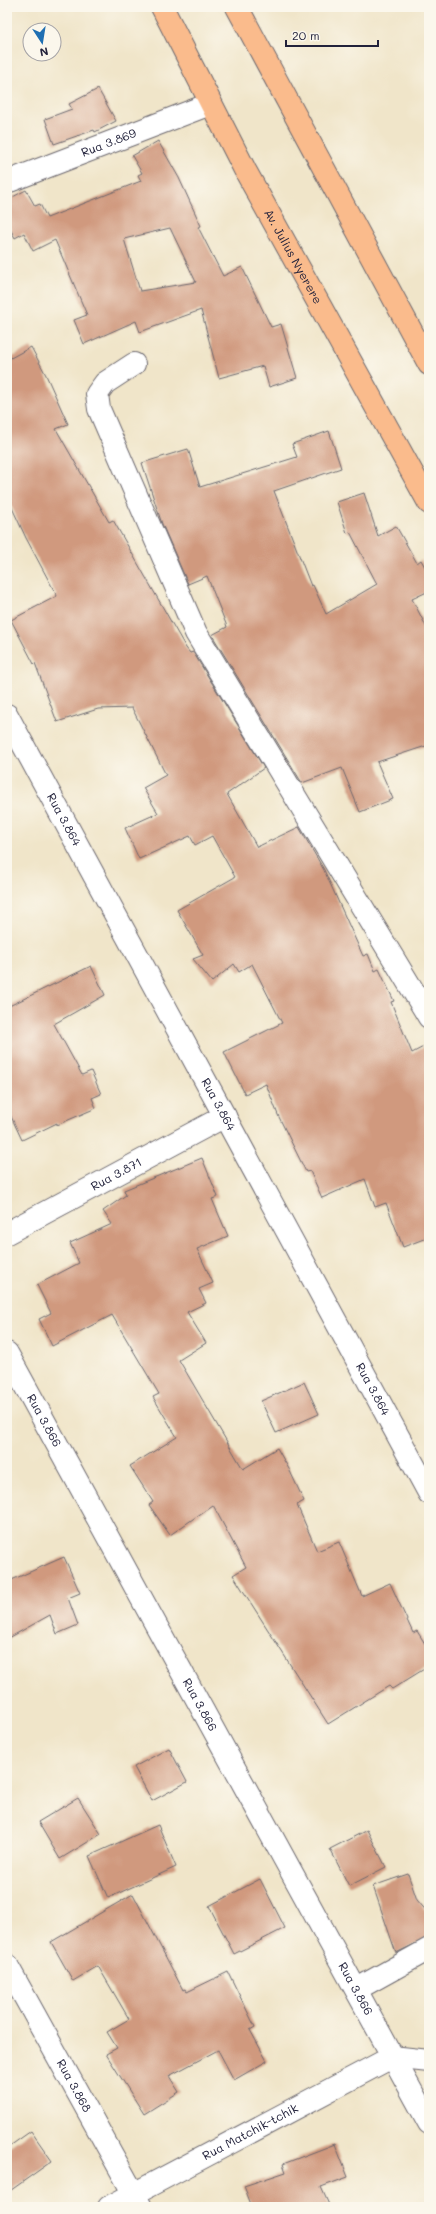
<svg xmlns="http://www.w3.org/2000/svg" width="436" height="2214" font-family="Mali,sans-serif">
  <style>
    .building { fill: #d0997e; fill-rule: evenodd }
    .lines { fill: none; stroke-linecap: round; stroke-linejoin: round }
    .minor-casing { stroke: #6a666d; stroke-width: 24 }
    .major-casing { stroke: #6a666d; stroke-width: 24 }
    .minor { stroke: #fff; stroke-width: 22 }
    .major { stroke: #fabb8c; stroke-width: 22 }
    .labels { text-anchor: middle; stroke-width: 3; stroke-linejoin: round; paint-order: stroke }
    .street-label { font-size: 12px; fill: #22223b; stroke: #fbf7ec }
  </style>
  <rect width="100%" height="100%" fill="#fbf7ec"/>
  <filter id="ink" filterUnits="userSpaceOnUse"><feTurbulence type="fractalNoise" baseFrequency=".025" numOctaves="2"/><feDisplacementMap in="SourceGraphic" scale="8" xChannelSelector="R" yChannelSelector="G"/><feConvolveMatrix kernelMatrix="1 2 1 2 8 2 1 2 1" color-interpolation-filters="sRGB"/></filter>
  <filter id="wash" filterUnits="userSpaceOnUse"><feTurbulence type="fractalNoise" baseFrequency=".012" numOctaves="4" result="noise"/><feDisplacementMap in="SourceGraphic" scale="16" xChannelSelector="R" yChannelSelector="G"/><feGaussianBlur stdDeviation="0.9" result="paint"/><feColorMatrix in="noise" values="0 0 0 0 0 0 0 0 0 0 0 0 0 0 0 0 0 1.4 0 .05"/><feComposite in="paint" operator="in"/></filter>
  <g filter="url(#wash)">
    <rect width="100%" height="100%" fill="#f0e5c9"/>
    <g id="blocks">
      <g class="building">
        <path d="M98,89L116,121L95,132L94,130L54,144L45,119L72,109L69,104Z"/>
        <path d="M158,141L179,178L201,226L198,227L223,276L242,267L271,327L281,324L297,378L269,387L263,366L219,378L201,310L140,332L136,321L84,344L74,320L87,315L55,240L33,251L24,233L15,238L7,223V200L26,190L35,206L40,204L47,218L141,181L138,175L142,173L132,156ZM170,228L196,282L140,291L124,239Z"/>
        <path d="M31,347L46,375L68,424L56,429L109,522L113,520L186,648L190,653L193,652L264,768L227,794L257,847L299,827L324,870L363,956L368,954L375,971L379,969L394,1001L391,1002L412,1053L429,1044V1237L403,1247L386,1203L375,1207L365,1179L322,1198L310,1171L306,1172L278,1115L266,1084L245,1094L224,1052L282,1023L252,964L239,972L234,964L212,982L193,959L203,955L177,910L235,877L212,836L195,845L190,836L139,859L125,828L158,813L143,788L166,775L132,708L98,709L57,722L35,663L34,664L11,620L57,596L26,538L7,497V360Z"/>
        <path d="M329,431L341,468L274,491L311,586L313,585L326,614L377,584L350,532L347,533L337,502L364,493L378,536L396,526L417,563L421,560L429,574V591L412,599L429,632V745L377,762L393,799L360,812L342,768L302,783L212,635L227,627L226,624L207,576L188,584L162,524L142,463L188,449L200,487L297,457L292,444Z"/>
        <path d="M91,966L105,995L54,1024L82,1075L91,1071L101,1094L92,1098L96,1108L57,1125V1123L22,1140L7,1108V1007Z"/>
        <path d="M202,1158L218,1197L212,1199L228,1236L197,1249L213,1283L199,1289L206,1303L187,1312L206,1343L179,1360L243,1469L277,1448L289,1469L304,1501L297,1505L317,1551L339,1542L362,1596L390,1583L413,1633L417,1631L429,1650V1666L392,1689L389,1686L328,1724L233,1575L246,1567L213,1505L170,1535L149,1505L153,1502L130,1466L177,1437L153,1397L159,1394L112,1315L52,1346L39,1319L51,1313L37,1285L79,1263L70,1243L112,1224L103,1211L126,1195L124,1190Z"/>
        <path d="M304,1382L319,1414L276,1433L261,1401Z"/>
        <path d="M64,1557L80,1593L68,1598L78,1625L57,1634L50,1615L7,1639V1582Z"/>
        <path d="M169,1748L187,1782L152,1801L134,1767Z"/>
        <path d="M78,1798L101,1834L60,1859L38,1822Z"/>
        <path d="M158,1825L176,1867L108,1898L89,1856Z"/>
        <path d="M367,1830L386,1867L349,1886L330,1849Z"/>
        <path d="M408,1874L417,1900L429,1914V1937L396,1953L373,1886Z"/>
        <path d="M260,1879L285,1928L234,1954L209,1906Z"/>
        <path d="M133,1894L183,1990L185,1989L187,1992L228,1972L255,2027L250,2030L267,2061L234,2080L218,2050L169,2076L179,2092L144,2114L106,2054L117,2048L107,2032L129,2019L98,1966L73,1981L51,1942Z"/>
        <path d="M31,2131L52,2161L7,2193V2148Z"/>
        <path d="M335,2144L348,2177L321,2187L330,2207H252L244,2186L286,2172L283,2164Z"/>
      </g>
    </g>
  </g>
  <g filter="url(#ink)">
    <use href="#blocks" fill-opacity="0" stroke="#6a666d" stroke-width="1"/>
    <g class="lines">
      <defs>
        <g id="minor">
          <path id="s1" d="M7,182L210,104"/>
          <path d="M134,364L105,383L97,394L99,409L196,633L429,1017"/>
          <path id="s2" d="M7,715L429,1493"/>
          <path id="s3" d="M7,1233L225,1116"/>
          <path id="s4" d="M7,1353L429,2123"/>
          <path id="s5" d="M7,1965L141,2207"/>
          <path d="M357,1989L429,1949"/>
          <path d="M392,2057L429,2061"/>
          <path id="s6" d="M109,2207L392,2057"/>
        </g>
        <g id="major">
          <path id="s7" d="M162,7L245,170L429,503"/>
          <path d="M237,7L429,364"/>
        </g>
      </defs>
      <use href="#minor" class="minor-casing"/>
      <use href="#major" class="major-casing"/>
      <use href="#minor" class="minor"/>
      <use href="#major" class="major"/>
    </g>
  </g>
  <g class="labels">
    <g class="street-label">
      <text dy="4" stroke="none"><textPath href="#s1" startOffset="109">Rua 3.869</textPath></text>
      <text dy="4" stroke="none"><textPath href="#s7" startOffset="282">Av. Julius Nyerere</textPath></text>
      <text dy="4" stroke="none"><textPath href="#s2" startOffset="119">Rua 3.864</textPath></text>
      <text dy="4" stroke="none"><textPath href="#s2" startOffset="443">Rua 3.864</textPath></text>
      <text dy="4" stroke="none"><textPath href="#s3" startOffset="124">Rua 3.871</textPath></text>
      <text dy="4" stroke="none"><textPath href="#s2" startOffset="767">Rua 3.864</textPath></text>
      <text dy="4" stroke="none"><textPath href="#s4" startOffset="77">Rua 3.866</textPath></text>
      <text dy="4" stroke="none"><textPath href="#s4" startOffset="401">Rua 3.866</textPath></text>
      <text dy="4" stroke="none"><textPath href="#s4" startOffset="725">Rua 3.866</textPath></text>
      <text dy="4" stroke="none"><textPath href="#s5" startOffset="138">Rua 3.868</textPath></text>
      <text dy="4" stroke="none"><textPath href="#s6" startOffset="160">Rua Matchik-tchik</textPath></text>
    </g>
  </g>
  <rect width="436" height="2214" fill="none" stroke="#fbf7ec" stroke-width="24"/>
  <g transform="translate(42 42) rotate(168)"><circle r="19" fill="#fbf7ec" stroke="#a4a2a5"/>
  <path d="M0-3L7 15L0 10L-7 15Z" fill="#1f6fb2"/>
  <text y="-6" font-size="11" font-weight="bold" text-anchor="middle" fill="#22223b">N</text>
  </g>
  <path d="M286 40v6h92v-6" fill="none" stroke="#22223b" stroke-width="2"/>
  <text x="292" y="40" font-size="12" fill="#22223b" stroke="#fbf7ec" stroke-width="3" paint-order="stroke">20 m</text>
</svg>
